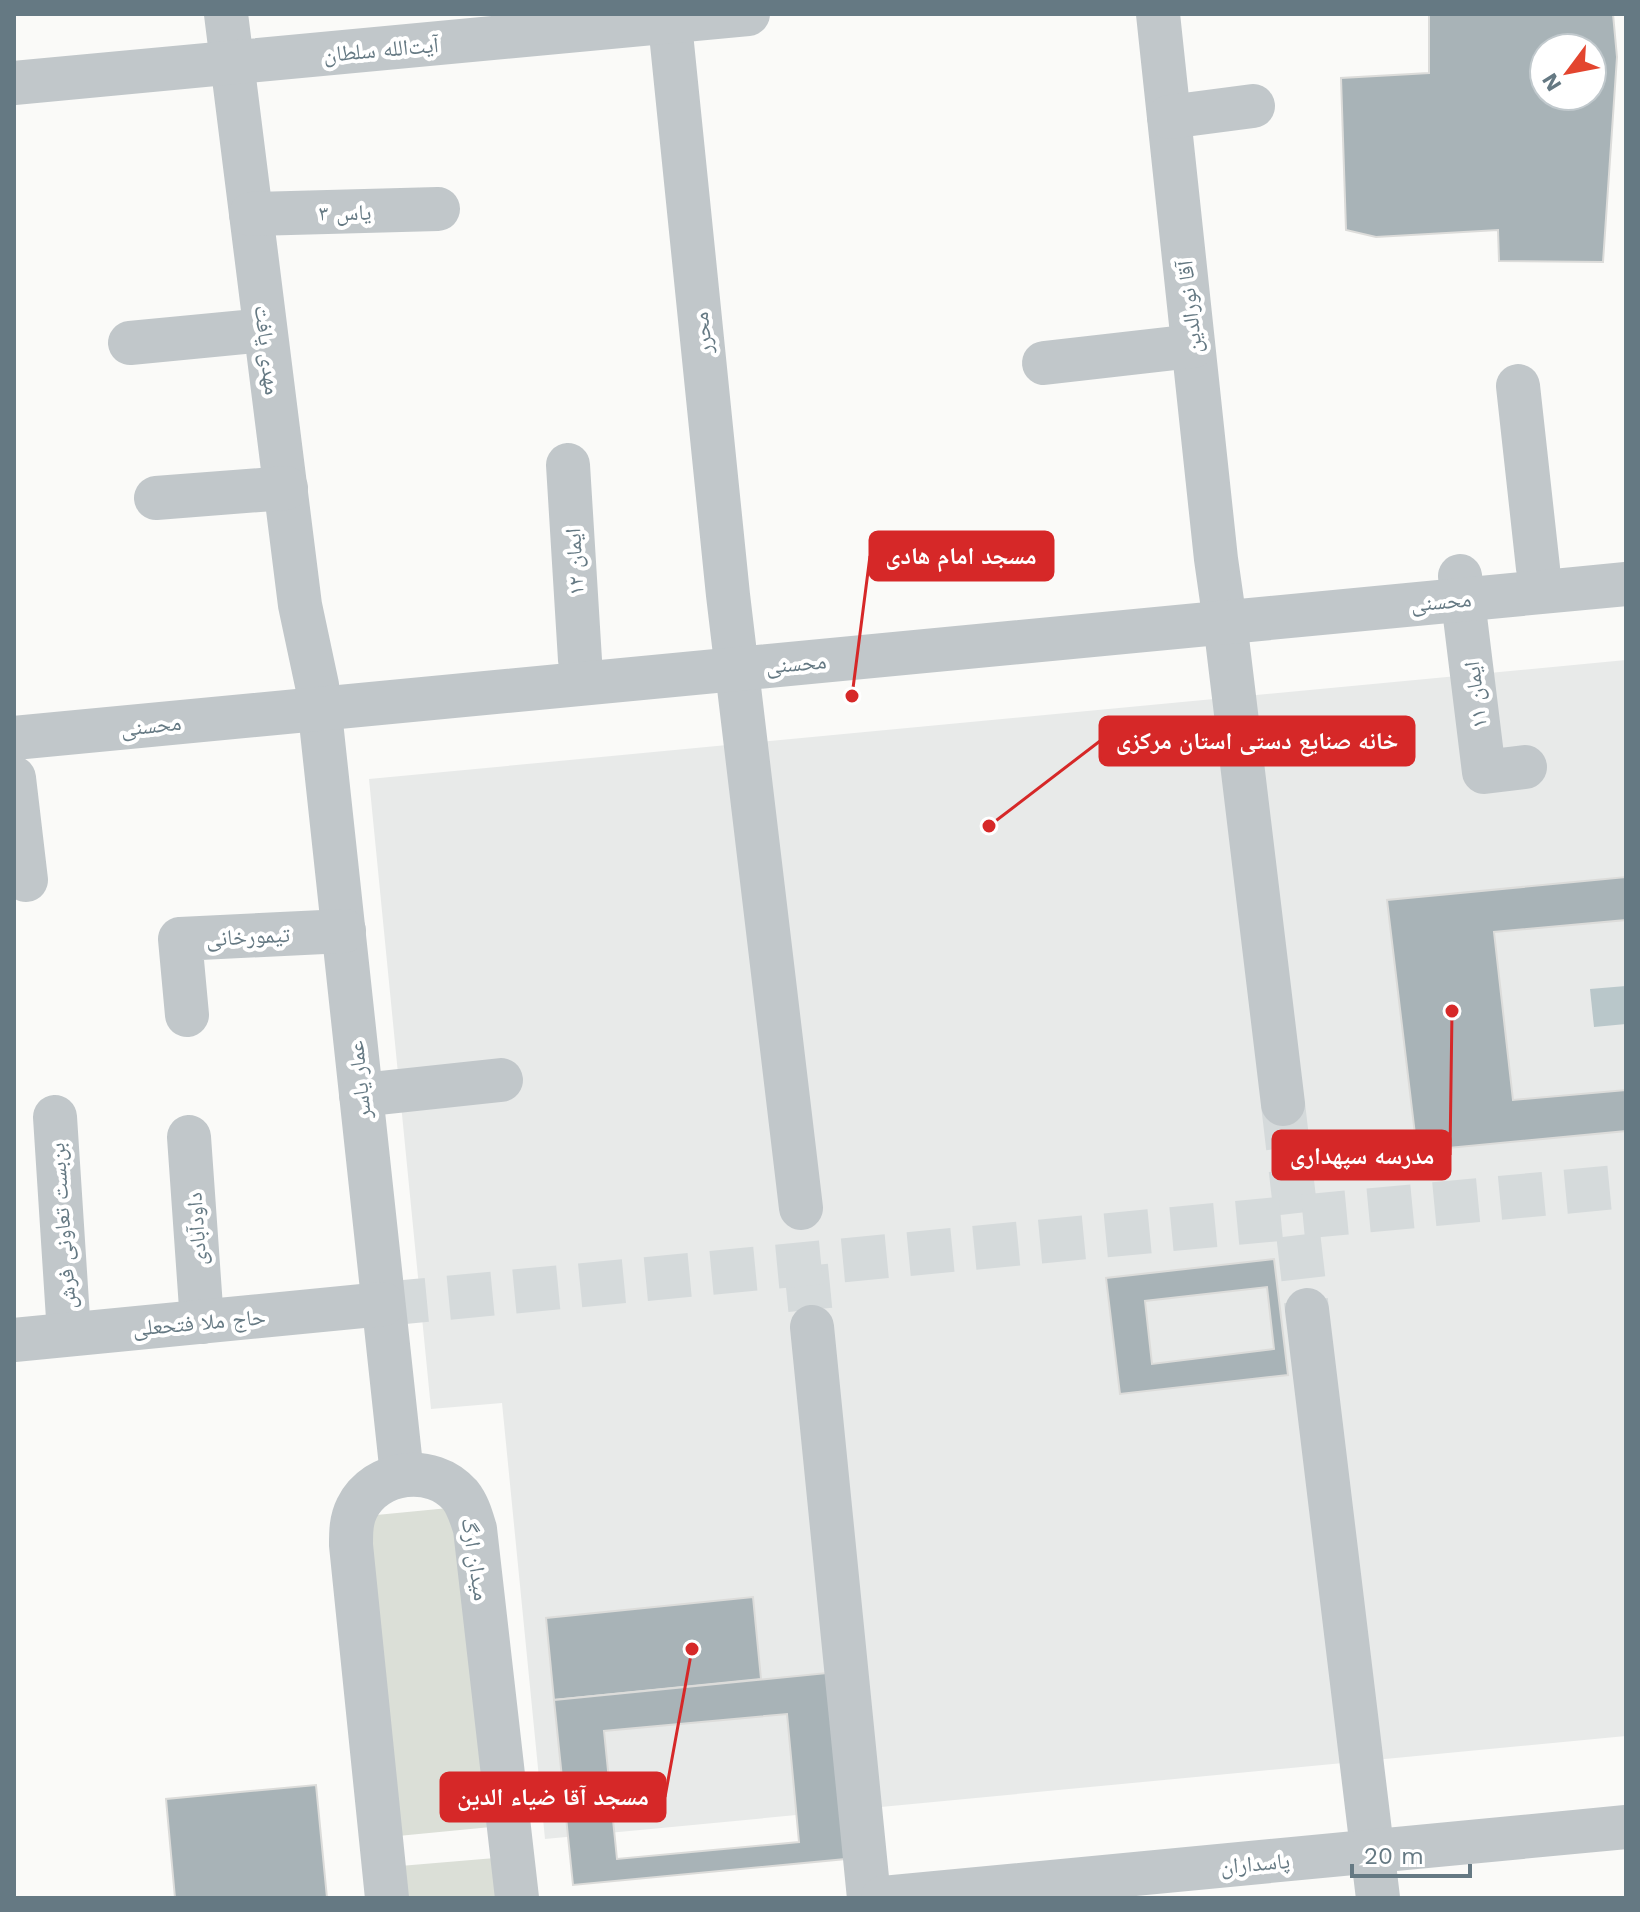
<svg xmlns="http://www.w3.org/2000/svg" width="1640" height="1912" font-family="'Work Sans','Noto Naskh Arabic',sans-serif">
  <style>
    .built { fill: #e8eae9 }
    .green { fill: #dbdfd7 }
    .water { fill: #b9c7ca }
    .building { fill: #a8b3b7; stroke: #dcdcda; stroke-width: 2; fill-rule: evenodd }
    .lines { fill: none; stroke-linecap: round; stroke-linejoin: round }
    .minor-tunnel { stroke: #d5dadb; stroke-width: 44; stroke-dasharray: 44 22; stroke-linecap: butt }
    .minor { stroke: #c1c7ca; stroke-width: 44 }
    .labels { text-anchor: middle; stroke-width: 8; stroke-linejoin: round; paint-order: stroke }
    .street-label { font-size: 22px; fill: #657983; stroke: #fff }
    .leader { fill: none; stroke: #d62828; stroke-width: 3 }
    .callout-dot { fill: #d62828; stroke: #fff; stroke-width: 3 }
    .callout { fill: #d62828; stroke: #d62828; stroke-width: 3 }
    .callout-label { font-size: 24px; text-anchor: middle; font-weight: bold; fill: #fff }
  </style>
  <rect width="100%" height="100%" fill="#fafaf8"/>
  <path class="built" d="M1626,660V1736L545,1839L502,1403L431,1409L369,779Z"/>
  <g class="green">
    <path d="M459,1507L491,1827L398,1836L366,1516Z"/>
    <path d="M495,1858L498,1898H403L400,1866Z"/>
  </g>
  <path class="water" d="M1626,986V1024L1594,1027L1590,989Z"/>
  <g class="building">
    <path d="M1429,14H1613L1617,57L1603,262L1499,261L1498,230L1376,237L1346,230L1341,78L1429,73ZM1544,48H1592V96H1544Z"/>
    <path d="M1626,877V920L1494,932L1513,1100L1626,1090V1131L1417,1151L1387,900Z"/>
    <path d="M1274,1259L1288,1375L1120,1394L1106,1278ZM1267,1287L1274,1349L1152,1364L1145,1301Z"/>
    <path d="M753,1597L761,1679L554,1700L546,1618Z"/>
    <path d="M837,1672L856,1858L573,1885L554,1700ZM787,1714L799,1842L617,1859L604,1731Z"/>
    <path d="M316,1785L327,1898H175L166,1799Z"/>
  </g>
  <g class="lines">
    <g class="minor-tunnel">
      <path d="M1283,1104L1307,1310"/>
      <path d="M806,1266L812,1327"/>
      <path d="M383,1304L1626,1186"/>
    </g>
    <g class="minor">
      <path d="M226,14L300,605L317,685L402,1475"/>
      <path d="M669,14L728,595L801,1208"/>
      <path d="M1158,14L1216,559L1225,622L1283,1104"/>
      <path d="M14,83L748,14"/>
      <path d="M1169,117L1253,106"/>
      <path d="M251,214L438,209"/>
      <path d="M130,343L265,330"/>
      <path d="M1044,363L1193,346"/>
      <path d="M1518,386L1538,568"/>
      <path d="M568,465L580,660"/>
      <path d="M156,498L286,488"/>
      <path d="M1460,576L1484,772L1525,767"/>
      <path d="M14,738L1626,584"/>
      <path d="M14,778L26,880"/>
      <path d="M187,1015L180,939L344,931"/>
      <path d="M361,1095L501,1080"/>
      <path d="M55,1117L69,1334"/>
      <path d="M189,1137L202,1322"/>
      <path d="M1307,1310L1378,1898"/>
      <path d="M812,1327L869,1898"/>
      <path d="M14,1340L383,1304"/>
      <path d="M387,1898L351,1545C351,1532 351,1520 357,1508C376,1470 432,1463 460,1495C468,1505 471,1516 475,1529L517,1898"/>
      <path d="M883,1898L1626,1827"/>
    </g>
  </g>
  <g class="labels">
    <g class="street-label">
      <text transform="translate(381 49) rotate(-5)" y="8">آیت‌الله سلطان</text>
      <text transform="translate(345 212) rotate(-1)" y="8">یاس ۳</text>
      <text transform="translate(1189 307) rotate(-96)" y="8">آقا نورالدین</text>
      <text transform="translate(702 333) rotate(-96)" y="8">محرر</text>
      <text transform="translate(268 350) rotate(83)" y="8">مهدی یافت</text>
      <text transform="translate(574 562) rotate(-93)" y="8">ایمان ۱۲</text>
      <text transform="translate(1441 601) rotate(-5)" y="8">محسنی</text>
      <text transform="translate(796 663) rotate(-5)" y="8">محسنی</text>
      <text transform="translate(1475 695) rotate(-97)" y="8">ایمان ۱۱</text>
      <text transform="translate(151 725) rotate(-6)" y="8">محسنی</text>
      <text transform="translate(248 936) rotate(-3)" y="8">تیمورخانی</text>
      <text transform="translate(359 1080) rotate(-96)" y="8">عمار یاسر</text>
      <text transform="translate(62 1226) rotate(-94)" y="8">بن‌بست تعاونی فرش</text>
      <text transform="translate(196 1229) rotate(-94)" y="8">داودآبادی</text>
      <text transform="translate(199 1322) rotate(-5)" y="8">حاج ملا فتحعلی</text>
      <text transform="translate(476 1559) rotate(81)" y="8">میدان ارگ</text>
      <text transform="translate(1255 1863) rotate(-5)" y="8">پاسداران</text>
    </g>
  </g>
  <path class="leader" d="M852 696L870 556M989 826L1100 741M1452 1011L1450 1155M692 1649L665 1797"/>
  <g class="callout-dot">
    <circle cx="852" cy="696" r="8"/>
    <circle cx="989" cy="826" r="8"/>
    <circle cx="1452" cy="1011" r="8"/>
    <circle cx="692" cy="1649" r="8"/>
  </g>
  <g class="callout">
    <rect x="870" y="532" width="183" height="48" rx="8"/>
    <rect x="1100" y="717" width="314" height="48" rx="8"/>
    <rect x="1273" y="1131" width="177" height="48" rx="8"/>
    <rect x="441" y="1773" width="224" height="48" rx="8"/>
  </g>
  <g class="callout-label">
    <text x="961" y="564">مسجد امام هادی</text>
    <text x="1257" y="749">خانه صنایع دستی استان مرکزی</text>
    <text x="1362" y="1164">مدرسه سپهداری</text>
    <text x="553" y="1805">مسجد آقا ضیاء الدین</text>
  </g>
  <rect width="1640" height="1912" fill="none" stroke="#657983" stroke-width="32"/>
  <g transform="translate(1568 72) rotate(238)"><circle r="38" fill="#ffffff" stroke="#c1c9cd" stroke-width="2"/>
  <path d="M0-6L14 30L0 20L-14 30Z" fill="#e3452f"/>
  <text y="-12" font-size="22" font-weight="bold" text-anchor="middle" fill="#657983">N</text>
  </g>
  <path d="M1352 1864v12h118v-12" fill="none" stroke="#657983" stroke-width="4"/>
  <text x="1364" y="1864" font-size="24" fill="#657983" stroke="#ffffff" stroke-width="6" paint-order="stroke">20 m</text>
</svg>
